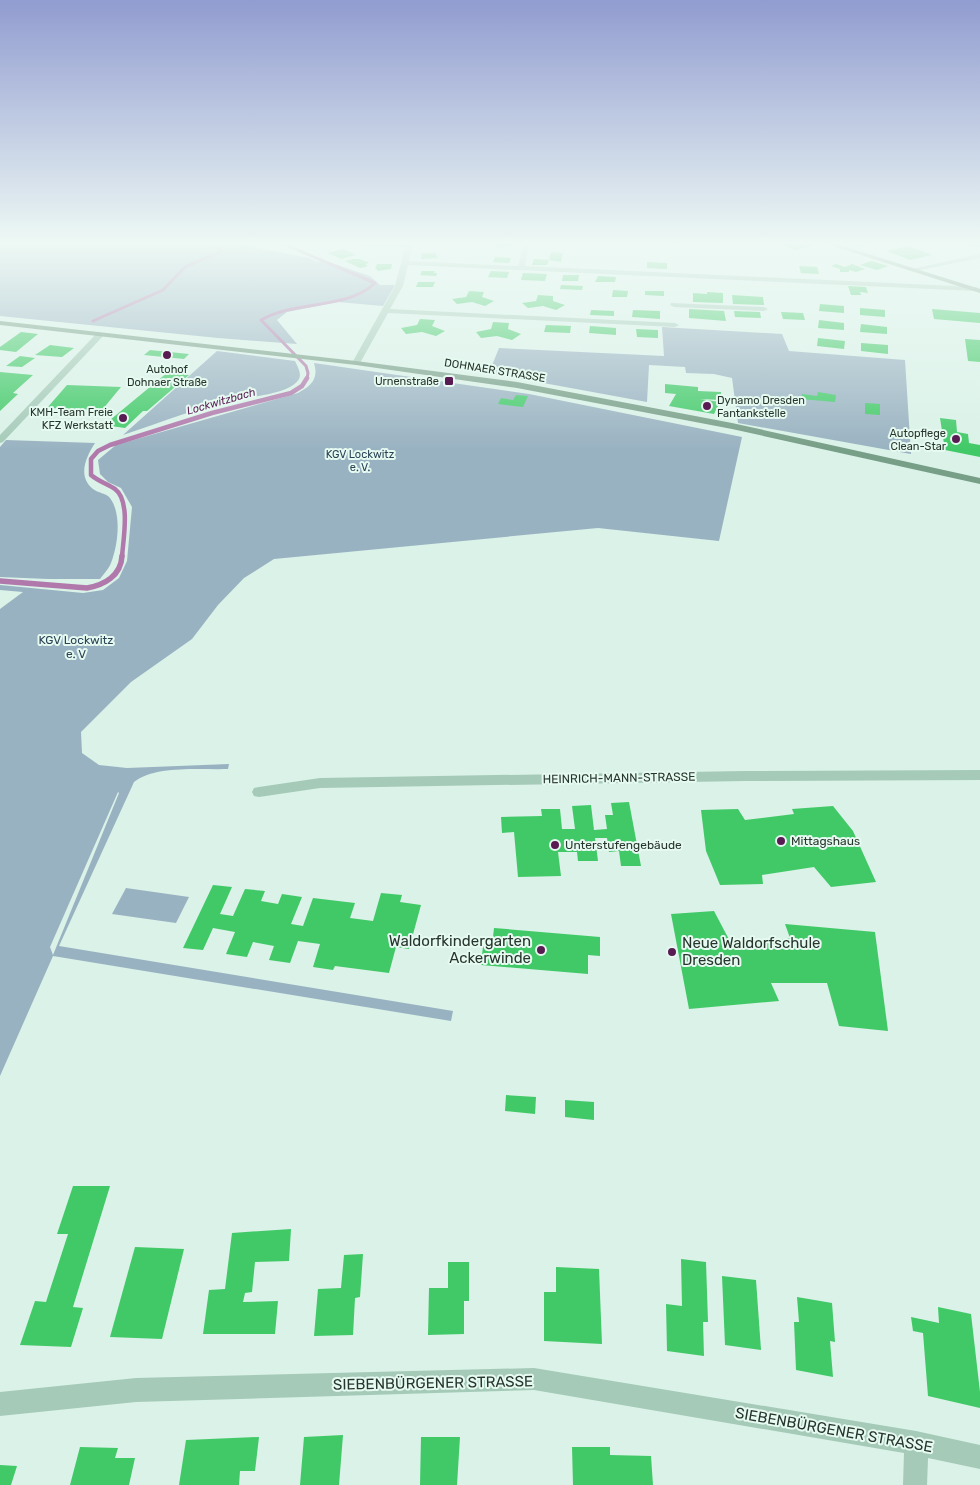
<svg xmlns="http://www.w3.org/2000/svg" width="980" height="1485" font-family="Rubik,sans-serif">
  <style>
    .green { fill: #99b2c1; fill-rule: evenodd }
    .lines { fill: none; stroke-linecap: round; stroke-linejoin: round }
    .stream-far2 { stroke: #b078ab; stroke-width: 3 }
    .stream-far1 { stroke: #b078ab; stroke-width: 4.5 }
    .stream { stroke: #b078ab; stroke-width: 5.5 }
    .building { fill: #41c967 }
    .minor { fill: #a5cab8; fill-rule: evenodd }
    .secondary { fill: #779e87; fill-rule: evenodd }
    .poi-dot { fill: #581b52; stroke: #e6faf1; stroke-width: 2 }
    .labels { text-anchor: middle; stroke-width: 4; stroke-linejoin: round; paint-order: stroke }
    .far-poi-label { font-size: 11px; fill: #27362c; stroke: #e6faf1; text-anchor: end }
    .far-street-label { font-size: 11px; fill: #27362c; stroke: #e6faf1 }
    .far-water-label { font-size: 11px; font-style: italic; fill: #581b52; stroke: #e6faf1 }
    .far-park-label { font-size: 11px; fill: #2a4355; stroke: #e6faf1 }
    .park-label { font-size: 12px; fill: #2a4355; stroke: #e6faf1 }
    .street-label { font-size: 12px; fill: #27362c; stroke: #e6faf1 }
    .poi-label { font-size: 12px; fill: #27362c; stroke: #e6faf1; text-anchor: start }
    .near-poi-label { font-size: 15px; fill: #27362c; stroke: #e6faf1; text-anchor: end }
    .near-street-label { font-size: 15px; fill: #27362c; stroke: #e6faf1 }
  </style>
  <rect width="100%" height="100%" fill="#daf2e8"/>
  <g class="green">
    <path d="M0,242H226L309,258L318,262L323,260L370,276L380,285H395L383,306L338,302L287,312L277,320L297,344L218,338L0,316Z"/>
    <path d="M662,327L782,334L789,351L905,360L911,454L738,423L732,378L714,374L686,373L685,367L649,365L647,402L489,373L499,348L664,356Z"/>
    <path d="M217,351L295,361C297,366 302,373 299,379C291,393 256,396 242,399C201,406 162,422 123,435Z"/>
    <path d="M314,363L529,394L742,437L719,541L598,528L274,559L244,578L218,605L192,639L131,682L81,732L82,753L99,765L127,768L229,764L228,769C200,770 156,765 134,782L59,946L453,1011L451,1021L53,956L0,1076V609L23,592L0,590V585L83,593L103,590L119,578L127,561L132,507L121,488L108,482L100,474L98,460L116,445L298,393C311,386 319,379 314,363ZM118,792L119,793L53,955L50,947Z"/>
    <path d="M6,440L95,443C86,457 77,476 93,489C98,493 106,493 110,498C122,514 118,545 111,563C109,568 104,574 100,579H48L0,577V447Z"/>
    <path d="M126,888L189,897L176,923L112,914Z"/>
  </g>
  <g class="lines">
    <g class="stream-far2">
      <path d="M279,242L375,283C347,310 295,300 261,320L306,366L308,373L307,379"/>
      <path d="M93,321L163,290L185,267L222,251L210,242"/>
    </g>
    <path class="stream-far1" d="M122,557C123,540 131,501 115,489C107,484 98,481 91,475V459L98,451L110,445L212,413L291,393L302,386L307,378"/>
    <path class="stream" d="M0,581L87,588C104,585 121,576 122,556"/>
  </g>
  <g class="building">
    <path d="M510,242L511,246L506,247L496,248L494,243Z"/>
    <path d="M792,242H804L814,245L797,250L782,245Z"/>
    <path d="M845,242H868L872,243L860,247Z"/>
    <path d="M964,242H980V247H970Z"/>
    <path d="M908,246L932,255L910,260L887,251Z"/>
    <path d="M343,249L356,255L341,259L328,253Z"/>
    <path d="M551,252L563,253L561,262L549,260Z"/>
    <path d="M422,253H436L437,258L421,259Z"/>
    <path d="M495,257L511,258L509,263L493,262Z"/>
    <path d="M353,259H360L369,263L365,264L368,266L360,268L345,261Z"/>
    <path d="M534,259L549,260L547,265H532Z"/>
    <path d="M871,261L888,266L877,270L860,265Z"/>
    <path d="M647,262L667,263V269L647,268Z"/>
    <path d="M377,264H392L391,269L377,271V269H375Z"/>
    <path d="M836,264L845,267L852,264L865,269L856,272L849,270V272H840V269L831,266Z"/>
    <path d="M799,266L817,267L819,274L801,273Z"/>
    <path d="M422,271H435L434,273H437L436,276L420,275Z"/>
    <path d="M491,271L509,272L507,278L488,277Z"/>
    <path d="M523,273L547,274L545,281L521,280Z"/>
    <path d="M563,275H579L578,281H562Z"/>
    <path d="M598,276L616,277L615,282H595Z"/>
    <path d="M418,282H435L433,287H416Z"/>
    <path d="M561,285L583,286L582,290L560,289Z"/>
    <path d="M848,286L866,287L868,293L860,292L861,295H851Z"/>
    <path d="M613,290L628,291L627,297H612Z"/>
    <path d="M469,291L484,292L482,297L494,301L485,306L472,302L457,304L452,299L466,297Z"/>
    <path d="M645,291H664V296L645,295Z"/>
    <path d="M707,292L723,293V303L693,302V293L707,294Z"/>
    <path d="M538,295L553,296V301L565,305L556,310L543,306L528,308L522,303L536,301Z"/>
    <path d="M732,295L763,297L764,305L733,304Z"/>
    <path d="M820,304L844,306V313L819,311Z"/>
    <path d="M860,308L885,310V317L860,315Z"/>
    <path d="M689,309L724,311L726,321L689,318Z"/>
    <path d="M932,309L980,313V323L934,319Z"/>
    <path d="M591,310L614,311V316L590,315Z"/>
    <path d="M633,310L660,311V319L632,317Z"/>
    <path d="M734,311L760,312L761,318L735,317Z"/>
    <path d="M781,312L803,313L805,320L783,319Z"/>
    <path d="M420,319L435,320L432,326L445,331L436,336L422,332L406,334L401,328L417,325Z"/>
    <path d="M819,320L844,323V330L818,328Z"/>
    <path d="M493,322L509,323L508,329L521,334L512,340L497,336L481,338L476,332L491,329Z"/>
    <path d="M861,324L887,327V334L860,332Z"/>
    <path d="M546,325L571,326L570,333L544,332Z"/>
    <path d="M590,326L616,328V335L589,333Z"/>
    <path d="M636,329L658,330V338L637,337Z"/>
    <path d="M21,332L38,334L16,352L0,350V347Z"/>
    <path d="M818,338L845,341L844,349L817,346Z"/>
    <path d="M965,339L980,340V362L968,361Z"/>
    <path d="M861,343L888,345V354L861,351Z"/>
    <path d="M50,345L74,348L62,357L35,355Z"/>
    <path d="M150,350L189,354L184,359L144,355Z"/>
    <path d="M20,356L35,358L22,367L6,366Z"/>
    <path d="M0,372L33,375L13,393L18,394L0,411Z"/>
    <path d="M168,372L189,375L147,411H143L125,428L104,425Z"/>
    <path d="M665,384L698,387V391L721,392V400L700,399L720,402L714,414L669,406L676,394L665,393Z"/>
    <path d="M67,385L121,387L102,410L47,408Z"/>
    <path d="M818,392L836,395L835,402L801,399L802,394L817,396Z"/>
    <path d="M516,395L528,396L523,407L498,404L501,398L513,400Z"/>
    <path d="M865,403L880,404V415L865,414Z"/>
    <path d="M940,418L956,420L957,432L968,434L969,443L980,445V457L945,450Z"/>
    <path d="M629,802L641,866H621L619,851L609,852L607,838H595L598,861H578L577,852H558L561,876L518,877L514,832L502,833L501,817L542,816L541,809H560L562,829H575L572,806L591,805L594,830L607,829L605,815H613L611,803Z"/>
    <path d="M833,806L853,831L876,882L831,887L814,867L762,875L763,884L720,885L706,851L701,810L738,809L745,820L794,814L792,809Z"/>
    <path d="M213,885L232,887L220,914L233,916L245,889L265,891L261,901L278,904L282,894L302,897L291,924L303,926L313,898L355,903L350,918L373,921L381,893L402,895L400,902L421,905L409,949L396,947L389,973L335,966L333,970L313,967L320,944L298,941L290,963L269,960L274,946L253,942L247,957L226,954L235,932L213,928L203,950L183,948Z"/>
    <path d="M714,911L733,947L790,938L785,924L875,932L888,1031L839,1026L827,983H771L779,1001L689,1009L671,914Z"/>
    <path d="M494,928L600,937V956L588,955V974L481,965L483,946H492Z"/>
    <path d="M506,1095L536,1097L535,1114L505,1111Z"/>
    <path d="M565,1100L594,1102V1120L565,1117Z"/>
    <path d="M73,1186H110L73,1307L83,1308L71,1347L20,1345L35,1301L46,1302L68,1234H57Z"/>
    <path d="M291,1229L289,1261L255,1262L252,1292L245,1293L243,1302L278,1301L275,1334H203L209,1290L225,1289L232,1233Z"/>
    <path d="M135,1247L184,1249L162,1339L110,1337Z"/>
    <path d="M363,1254L360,1297L355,1298L353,1335L314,1336L318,1289L341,1288L344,1255Z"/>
    <path d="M681,1259L706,1262L708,1322H703L704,1356L667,1351L666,1304L682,1306Z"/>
    <path d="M448,1262H469V1301H464V1334L428,1335L429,1288H448Z"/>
    <path d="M556,1267L599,1269L602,1344L544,1341V1292H556Z"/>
    <path d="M722,1276L756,1280L761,1350L725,1345Z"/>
    <path d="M797,1297L832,1303L835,1342L830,1341L833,1377L796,1370L794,1322H799Z"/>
    <path d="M938,1307L971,1314L980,1392V1408L928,1396L923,1333L913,1331L911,1317L939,1323Z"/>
    <path d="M343,1435L339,1485H300L304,1437Z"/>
    <path d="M259,1437L255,1471H240L239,1485H179L186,1440Z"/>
    <path d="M421,1437H460L457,1485H420Z"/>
    <path d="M80,1447L118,1448L115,1458H135L129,1485H70Z"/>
    <path d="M572,1447H610V1455L651,1456L653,1485H573Z"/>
    <path d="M0,1465L17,1466L11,1485H0Z"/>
  </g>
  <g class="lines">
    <g class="minor">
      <path d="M358,242H413L409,261L518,266L523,246L521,242H527L529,246L525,266L976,287L980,289L976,291L408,265L403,286L390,309L675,323L679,325L675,327L388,313L360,363L356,365L352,363L395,286L405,247H367Z"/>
      <path d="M677,242H683L682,247H678Z"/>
      <path d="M980,254V258L915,271L912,269Z"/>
      <path d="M671,303L764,307L768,309L764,311L674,307L670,305Z"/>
      <path d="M98,332L105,334L3,442L0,443V435Z"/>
      <path d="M980,770V780L745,781L320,788L259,797L254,796L252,792L254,788L259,787L320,778L745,771Z"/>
      <path d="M534,1368L916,1431L980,1445V1469L928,1458L927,1485H903L904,1453L534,1390L136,1402L0,1416V1392L136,1378Z"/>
    </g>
    <g class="secondary">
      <path d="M820,242H830L980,289V293Z"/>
      <path d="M0,321L356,361L517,382L732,423L980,478V484L732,429L517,388L356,365L0,325Z"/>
    </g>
  </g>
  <linearGradient id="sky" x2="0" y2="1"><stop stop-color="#919cd0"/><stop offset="0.54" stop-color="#eef9f5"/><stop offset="1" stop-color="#eef9f5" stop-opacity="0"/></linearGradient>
  <rect width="980" height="450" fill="url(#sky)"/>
  <g class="poi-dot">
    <circle cx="167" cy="355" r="5"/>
    <rect x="444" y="376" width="10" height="10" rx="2.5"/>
    <circle cx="707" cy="406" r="5"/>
    <circle cx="123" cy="418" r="5"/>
    <circle cx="956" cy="439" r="5"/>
    <circle cx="781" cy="841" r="5"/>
    <circle cx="555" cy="845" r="5"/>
    <circle cx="541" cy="950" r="5"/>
    <circle cx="672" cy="952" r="5"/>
  </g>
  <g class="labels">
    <g class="far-poi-label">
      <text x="167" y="373" text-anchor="middle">Autohof<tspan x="167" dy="13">Dohnaer Straße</tspan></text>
      <text x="439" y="385">Urnenstraße</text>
      <text x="717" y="404" text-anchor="start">Dynamo Dresden<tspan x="717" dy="13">Fantankstelle</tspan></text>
      <text x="113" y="416">KMH-Team Freie<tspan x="113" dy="13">KFZ Werkstatt</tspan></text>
      <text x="946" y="437">Autopflege<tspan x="946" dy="13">Clean-Star</tspan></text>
    </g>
    <g class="far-street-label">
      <text transform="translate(495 370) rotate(9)" y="4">DOHNAER STRASSE</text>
    </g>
    <g class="far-water-label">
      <text transform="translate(221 401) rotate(-16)" y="4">Lockwitzbach</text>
    </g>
    <g class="far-park-label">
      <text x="360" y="458">KGV Lockwitz<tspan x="360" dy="13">e. V.</tspan></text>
    </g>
    <g class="park-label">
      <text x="76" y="644">KGV Lockwitz<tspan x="76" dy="14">e. V</tspan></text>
    </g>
    <g class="street-label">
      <text transform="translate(619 778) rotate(-1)" y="4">HEINRICH-MANN-STRASSE</text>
    </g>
    <g class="poi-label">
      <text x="791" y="845">Mittagshaus</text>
      <text x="565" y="849">Unterstufengebäude</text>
    </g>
    <g class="near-poi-label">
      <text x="531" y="946">Waldorfkindergarten<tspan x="531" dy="17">Ackerwinde</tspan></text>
      <text x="682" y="948" text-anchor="start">Neue Waldorfschule<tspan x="682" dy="17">Dresden</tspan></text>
    </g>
    <g class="near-street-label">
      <text transform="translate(433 1383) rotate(-1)" y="5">SIEBENBÜRGENER STRASSE</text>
      <text transform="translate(834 1430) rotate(10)" y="5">SIEBENBÜRGENER STRASSE</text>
    </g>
  </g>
</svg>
